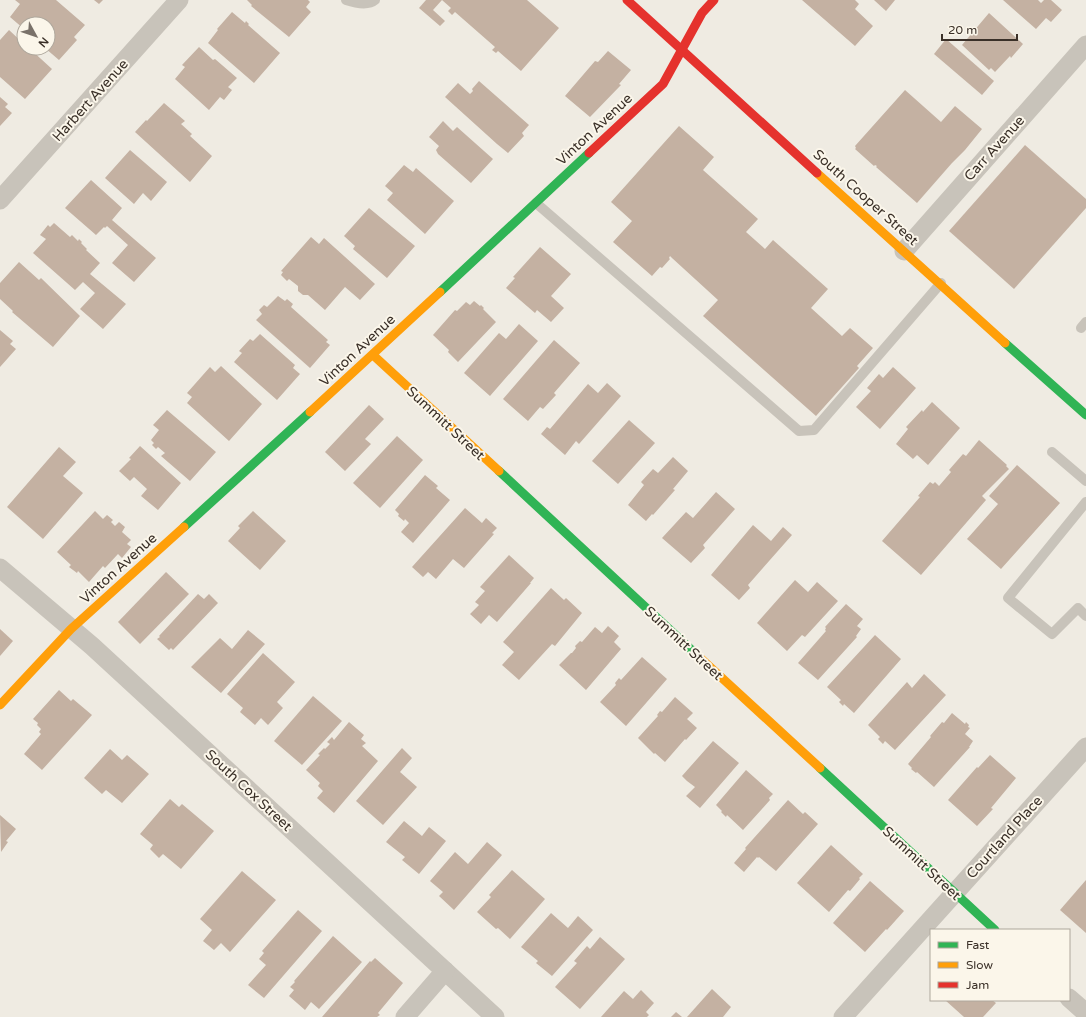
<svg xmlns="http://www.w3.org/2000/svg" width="1086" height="1017" font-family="'Varela Round',sans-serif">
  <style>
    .building { fill: #c4b1a2 }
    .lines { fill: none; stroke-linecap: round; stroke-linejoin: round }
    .lane { stroke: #c8c3ba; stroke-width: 10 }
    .street { stroke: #c8c3ba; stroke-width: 19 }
    .fast { stroke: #30b455; stroke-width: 9 }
    .slow { stroke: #ff9f0a; stroke-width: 9 }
    .jam { stroke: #e5322d; stroke-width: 9 }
    .labels { text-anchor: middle; stroke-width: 4; stroke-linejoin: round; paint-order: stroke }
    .street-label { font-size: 14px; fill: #3a3028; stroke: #fbf6ea }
  </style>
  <rect width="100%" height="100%" fill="#efebe2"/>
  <g class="building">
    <path d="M15,0H56L85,25L74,37L77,40L59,60L45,48H48V24H24V29L10,17L20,4Z"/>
    <path d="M94,0H103L99,4Z"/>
    <path d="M247,0H308L310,2L306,7L311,12L289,37L251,6L252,5Z"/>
    <path d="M426,0H527L559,28L521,71L498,51L496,53L492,50L495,47L455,12L452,15L448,11L451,8L442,0L433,10L445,21L440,26L419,8Z"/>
    <path d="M802,0H855L859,4L855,9L873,26L855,46Z"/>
    <path d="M874,0H895L886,11Z"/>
    <path d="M1003,0H1038L1041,3L1044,0H1051L1062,10L1051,22L1046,18L1036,29Z"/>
    <path d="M232,12L245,23L246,21L249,24L248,25L280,53L254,83L208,43L218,30L217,29Z"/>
    <path d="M989,13L1023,44L1011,58L1010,56L995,72L991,68L989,70L962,45Z"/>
    <path d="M9,30L24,44V48H29L52,69L25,99L0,77V40Z"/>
    <path d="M946,39L994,81L982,95L934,54Z"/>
    <path d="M199,47L213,60L215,59L237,78L228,87L232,90L224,100L220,97L209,110L175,79L185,67L182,65Z"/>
    <path d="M608,51L631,70L619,84L621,85L590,117L565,96L595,61L598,62Z"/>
    <path d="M479,81L529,125L522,133L524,136L508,153L497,144L445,97L458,83L470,94L473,91L472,89Z"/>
    <path d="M905,90L941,122L955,106L982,129L965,150L952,163L917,203L876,167L877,166L875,165L874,166L855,149L856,148L855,146Z"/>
    <path d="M0,97L8,104L5,107L12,113L0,126Z"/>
    <path d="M164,103L185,121L181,124L192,134L190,136L212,156L190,182L135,132L146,120L147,121Z"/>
    <path d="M443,121L453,131L457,127L493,159L471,183L438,154L436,150L439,146L429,137Z"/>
    <path d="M679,126L714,157L703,170L758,219L746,232L765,249L773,240L828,289L811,308L842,336L850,328L873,348L857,366L859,368L816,416L703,316L718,300L672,258L670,256L669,258L670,259L662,268L660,267L652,276L613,242L632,221L611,202Z"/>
    <path d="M1025,145L1086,199V208L1014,289L949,231Z"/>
    <path d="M130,150L167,182L151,201L143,193L134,204L105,178Z"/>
    <path d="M404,165L413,172L416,168L454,201L425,234L387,200L393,193L385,186Z"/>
    <path d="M91,180L122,208L112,220L156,258L134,282L112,263L128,245L107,226L105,228L104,227L96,235L65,208Z"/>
    <path d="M369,208L415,246L387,278L353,249L355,246L344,236Z"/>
    <path d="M54,223L70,237L72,235L78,241L79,239L82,242L81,243L87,249L86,250L100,263L90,274L126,304L103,329L80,309L95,293L83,282L75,290L33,253L46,239L40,235L48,225L50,227Z"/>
    <path d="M311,237L319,244L324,238L375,284L360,300L345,287L325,310L308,295H303L298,291V286L289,279L287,281L281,275L283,272L281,271Z"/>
    <path d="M540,247L571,274L551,296L564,308L551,322L537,310L535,313L506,288L515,278L513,277Z"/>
    <path d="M19,262L39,280L41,278L80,316L53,347L12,312L13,311L0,299V283Z"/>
    <path d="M278,296L285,301L287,299L293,304L291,307L328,340L326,342L330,345L310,368L256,320L262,314L259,310L264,305L267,307Z"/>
    <path d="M474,301L480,306L481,305L484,308L483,309L496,322L458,362L448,352L449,350L433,335L455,310L457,311L466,302L470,305Z"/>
    <path d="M519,324L538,341L490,396L464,373L499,333L506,339Z"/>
    <path d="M0,330L13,341L10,344L16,349L0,367Z"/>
    <path d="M260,334L295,365L293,368L300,374L277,400L234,362L242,353L239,351L250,339L253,341Z"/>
    <path d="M554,340L580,363L554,393L556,395L543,409L540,407L528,421L503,399Z"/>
    <path d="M221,366L262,404L229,441L187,403L192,397L187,393L210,367L215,372Z"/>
    <path d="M893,367L916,388L880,429L856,407L871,391L867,388L879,374L883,378Z"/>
    <path d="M607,383L621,396L579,444L576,441L565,455L541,434L547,427L550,429L588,384L598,393Z"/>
    <path d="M932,402L960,428L928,465L917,455L913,459L896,444L908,429L906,427L922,410L923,412Z"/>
    <path d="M369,405L384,419L365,439L371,444L345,471L325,452Z"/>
    <path d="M167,410L216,452L190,481L161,456L165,453L158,447L156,449L152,445L154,443L151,440L159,430L153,425Z"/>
    <path d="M629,420L655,443L618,484L592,461Z"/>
    <path d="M397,436L423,460L380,508L353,483Z"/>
    <path d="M979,440L1007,465L1006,466L1009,469L982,496L986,500L921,575L882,541L920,497L918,496L930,482L933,484L935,482L939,486L951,472L949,470L963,454L966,456Z"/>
    <path d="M140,446L181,483L158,510L141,496L147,489L134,477L130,481L119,471L131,459L129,458Z"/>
    <path d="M59,447L76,462L63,476L83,493L43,539L7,507Z"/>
    <path d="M673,457L688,471L673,489L675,490L653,515L652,514L646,521L628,505L644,485L641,482L653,469L658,473Z"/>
    <path d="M1017,465L1060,503L1001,569L967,539L998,504L989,496Z"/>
    <path d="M425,475L438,486L436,488L450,500L413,543L401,532L409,523L405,519L404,521L398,516L399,514L395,510Z"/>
    <path d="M716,492L735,509L703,545L705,548L691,563L662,538L686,512L693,518Z"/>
    <path d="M465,508L482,523L486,518L497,528L492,533L494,534L464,568L453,559L436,579L428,572L423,577L412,567Z"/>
    <path d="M95,511L103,519L107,515L113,520L111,522L115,526L119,522L125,527L122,532L131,540L127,544L131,547L122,558L118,554L105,568L103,566L89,582L78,571L77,573L69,567L71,565L57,552Z"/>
    <path d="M253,511L286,541L260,570L228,541L240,528L238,526Z"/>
    <path d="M753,525L771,541L783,527L792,535L748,585L750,588L739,600L711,575Z"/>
    <path d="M509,555L534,578L530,583H531L497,622L489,615L481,624L470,614L479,605L475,602L485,591L480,587Z"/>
    <path d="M166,572L189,594L140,644L118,622Z"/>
    <path d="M795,580L808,592L817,582L838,601L805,637L802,635L787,651L757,623Z"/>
    <path d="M551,588L564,600L566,598L582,613L555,646L552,644L519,680L502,665L514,652L503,642Z"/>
    <path d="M198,594L204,599L209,594L218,603L173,650L171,648L169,650L157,639L160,637L159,636Z"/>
    <path d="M846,604L863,619L857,626L861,629L856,636L857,637L818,680L798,663L826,631L825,630L826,628L825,627Z"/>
    <path d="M608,626L619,636L614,642L621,649L586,690L559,665L571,653H572L576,648L575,646L580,641L582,642L595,627L602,633Z"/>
    <path d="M0,629L13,641L0,656Z"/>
    <path d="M248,630L265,644L221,693L191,667L220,638L232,649Z"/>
    <path d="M875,635L901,659L854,713L844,704L843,706L839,702L841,700L827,687Z"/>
    <path d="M263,653L295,682L277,702L283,708L268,725L261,718L255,725L240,712L243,708L227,694Z"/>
    <path d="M642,657L667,679L626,726L600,702L616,685L615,683L619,678L621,680Z"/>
    <path d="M924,674L946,695L895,750L885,741L883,744L878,739L880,737L868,725L907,682L912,688Z"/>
    <path d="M59,690L71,701L73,699L92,715L42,770L24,754L41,734L39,732L41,729L37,725L38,723L33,719Z"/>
    <path d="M313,696L342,721L302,765L274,741Z"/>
    <path d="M675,697L693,713L687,719L697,728L686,740L685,739L665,762L655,753L654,754L638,738L658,716L657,715L660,711L662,712Z"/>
    <path d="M952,713L965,724L966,722L969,725L968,727L970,728L965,734L973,741L969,747H970L934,787L917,772L916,773L911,769L912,768L908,764L931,737L930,736L942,722L944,723Z"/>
    <path d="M349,722L364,735L361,739L366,743L362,746L378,761L334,813L317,798L323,791L318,786L320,783L306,770L320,755L318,754L324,748L325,749L330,744L327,742L332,737L334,740Z"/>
    <path d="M713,741L739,763L700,808L686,796L695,787L687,781L682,776Z"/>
    <path d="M402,748L412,758L400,772L417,787L383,825L356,801Z"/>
    <path d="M110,749L122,760L127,755L149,774L122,803L106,790L102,794L84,778Z"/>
    <path d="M990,755L1016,778L991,808L993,809L977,826L948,800L977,767L978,768Z"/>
    <path d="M746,770L773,794L769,798L770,800L743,830L727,815L726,817L721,812L722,811L716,805Z"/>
    <path d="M170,799L179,807L182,804L214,831L181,869L163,854L159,858L150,849L153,845L140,834Z"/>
    <path d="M788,800L803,814L805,812L818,824L776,871L759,857L758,858L757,857L744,872L734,863L746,849L745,848Z"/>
    <path d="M0,815L16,829L6,841L8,842L1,852Z"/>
    <path d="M404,821L422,836L429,827L446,841L419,874L402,860L405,857L386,842Z"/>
    <path d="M487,842L502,855L454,910L439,896L443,892L430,881L455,852L468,864Z"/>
    <path d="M831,845L863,874L859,878L860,879L850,891L848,890L829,912L797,883Z"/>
    <path d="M512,870L545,899L510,939L498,928L496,929L477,912L491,897L489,895Z"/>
    <path d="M242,871L276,900L230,952L221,943L214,950L203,941L212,930L200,919Z"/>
    <path d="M1086,880V933L1060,910Z"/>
    <path d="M870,881L904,911L887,930L886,929L865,952L833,923Z"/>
    <path d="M298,910L322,931L264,998L248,985L266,965L259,959L264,953L262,951Z"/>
    <path d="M551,913L568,928L578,916L593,930L552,976L536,963L538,961L521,947Z"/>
    <path d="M333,936L362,962L319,1009L311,1002L305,1010L289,996L294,990L290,987L295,982L294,981Z"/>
    <path d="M600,937L625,959L580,1009L555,987L577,963L574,961L587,946L590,949Z"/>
    <path d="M375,958L403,983L378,1013L380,1015L377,1017H322L370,961L371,962Z"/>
    <path d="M712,989L731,1007L723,1017H687Z"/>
    <path d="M641,990L654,1003L646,1012L649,1015L647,1017H601L624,991L633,999Z"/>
    <path d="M945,1000H992L996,1003L983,1017H964Z"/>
    <path d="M676,1012L682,1017H671Z"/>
  </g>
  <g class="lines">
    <g class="lane">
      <path d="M346,0C355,3 368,6 375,0"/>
      <path d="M536,203L799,431L814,430L941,283"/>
      <path d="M1081,328L1086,322"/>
      <path d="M1052,452L1086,481"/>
      <path d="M1086,502L1008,598L1052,634L1078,608L1086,616"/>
    </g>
    <g class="street">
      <path d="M0,200L179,0"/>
      <path d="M904,251L1086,45"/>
      <path d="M0,568L92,646L495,1017"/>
      <path d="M1069,998L1086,1013"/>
      <path d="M405,1017L445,971"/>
      <path d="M843,1017L1086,747"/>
    </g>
    <g class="fast">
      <path d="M440,292L589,153"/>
      <path d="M1005,343L1086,415"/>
      <path d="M499,471L697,655"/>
      <path d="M184,527L310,412"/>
      <path d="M820,768L995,930"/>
    </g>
    <g class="slow">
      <path d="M817,173L1005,343"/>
      <path d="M373,355L499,471"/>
      <path d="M310,412L440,292"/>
      <path d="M697,655L820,768"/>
      <path d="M0,705L71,629L184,527"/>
    </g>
    <g class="jam">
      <path d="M627,0L817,173"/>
      <path d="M589,153L663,84L702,13L714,0"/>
    </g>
  </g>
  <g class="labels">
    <g class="street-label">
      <text transform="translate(90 100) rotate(-48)" y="5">Harbert Avenue</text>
      <text transform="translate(594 129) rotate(-43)" y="5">Vinton Avenue</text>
      <text transform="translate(994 148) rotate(-48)" y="5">Carr Avenue</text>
      <text transform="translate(866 197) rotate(42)" y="5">South Cooper Street</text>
      <text transform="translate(357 350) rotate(-43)" y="5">Vinton Avenue</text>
      <text transform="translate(446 423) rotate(43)" y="5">Summitt Street</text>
      <text transform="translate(118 568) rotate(-42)" y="5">Vinton Avenue</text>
      <text transform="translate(684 643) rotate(43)" y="5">Summitt Street</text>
      <text transform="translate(249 790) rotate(43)" y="5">South Cox Street</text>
      <text transform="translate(1004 837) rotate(-48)" y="5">Courtland Place</text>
      <text transform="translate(922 863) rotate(43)" y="5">Summitt Street</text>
    </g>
  </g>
  <rect x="930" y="929" width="140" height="72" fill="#fbf6ea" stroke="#aea79c"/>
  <rect x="938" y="942" width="20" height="6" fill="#30b455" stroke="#aea79c"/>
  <text x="966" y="949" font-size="12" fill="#3a3028">Fast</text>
  <rect x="938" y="962" width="20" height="6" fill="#ff9f0a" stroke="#aea79c"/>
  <text x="966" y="969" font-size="12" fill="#3a3028">Slow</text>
  <rect x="938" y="982" width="20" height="6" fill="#e5322d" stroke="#aea79c"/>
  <text x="966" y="989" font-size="12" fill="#3a3028">Jam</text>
  <g transform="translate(36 36) rotate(130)"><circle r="19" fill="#fbf6ea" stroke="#aea79c"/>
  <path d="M0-3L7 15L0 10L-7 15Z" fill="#797169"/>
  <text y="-6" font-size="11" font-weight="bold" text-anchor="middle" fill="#3a3028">N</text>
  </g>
  <path d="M942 34v6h75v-6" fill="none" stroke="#3a3028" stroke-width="2"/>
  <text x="948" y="34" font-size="12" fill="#3a3028" stroke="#fbf6ea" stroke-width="3" paint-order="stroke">20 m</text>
</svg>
